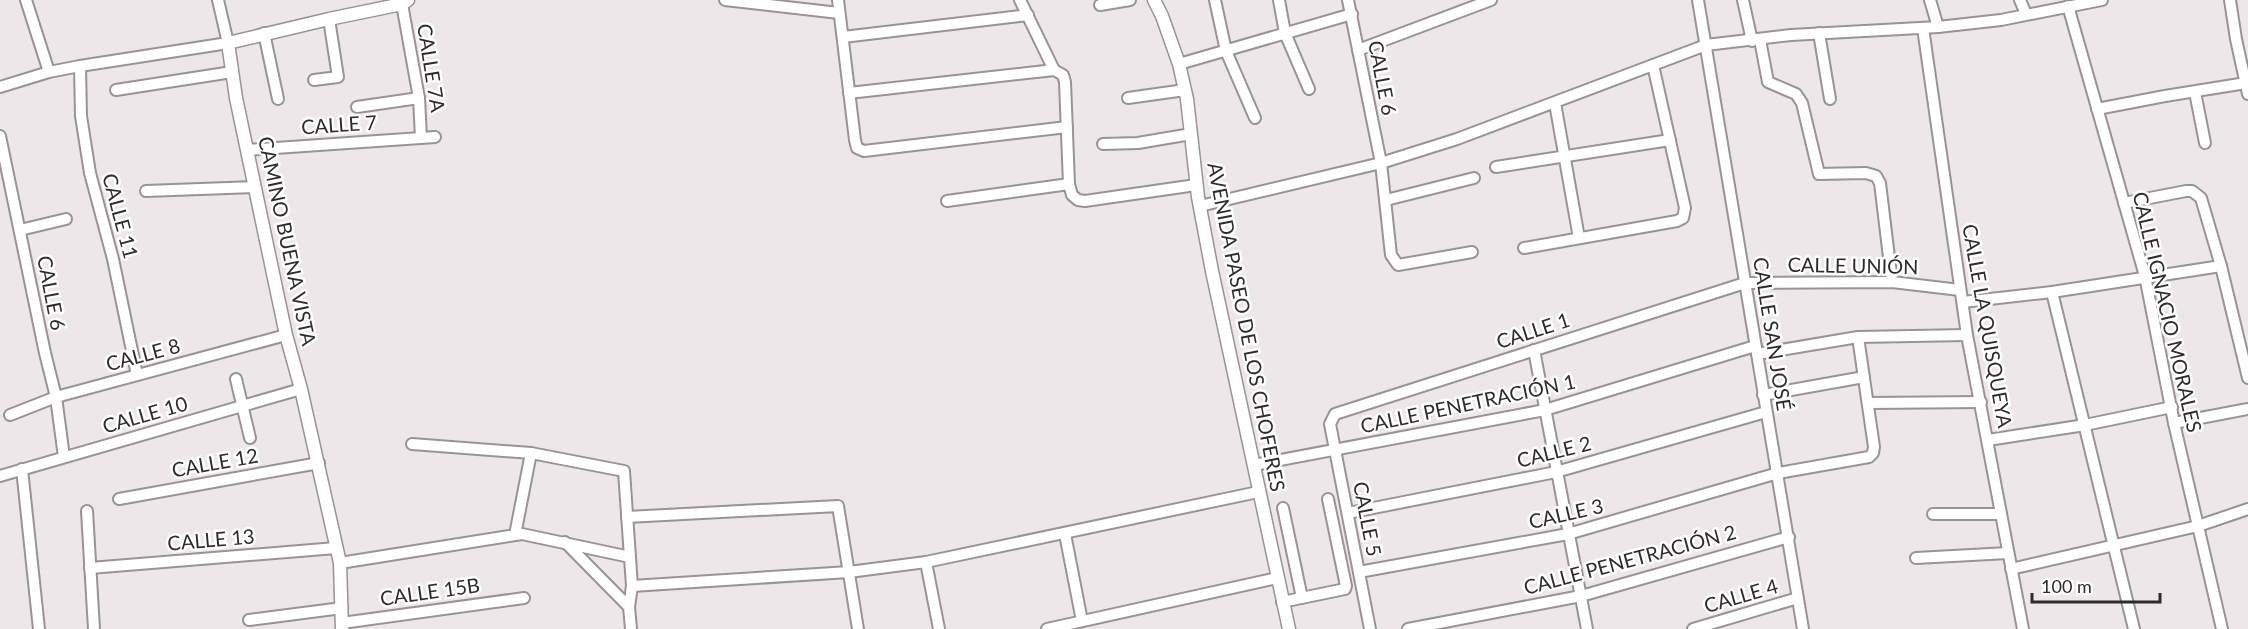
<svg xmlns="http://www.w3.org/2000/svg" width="2248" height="629" font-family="Lato,sans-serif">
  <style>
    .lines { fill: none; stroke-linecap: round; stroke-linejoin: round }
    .minor-casing { stroke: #9a9395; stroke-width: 14 }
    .tertiary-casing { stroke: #9a9395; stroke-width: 15 }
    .minor { stroke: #fff; stroke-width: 10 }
    .tertiary { stroke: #fff; stroke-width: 12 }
    .labels { text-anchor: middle; stroke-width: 5; stroke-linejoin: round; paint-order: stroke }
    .street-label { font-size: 20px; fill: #2d2b2b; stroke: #fff }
  </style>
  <rect width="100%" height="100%" fill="#eee7e9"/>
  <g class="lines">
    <defs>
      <g id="minor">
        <path d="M26,0L49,72"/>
        <path d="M725,0L839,13"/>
        <path d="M838,0L855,140L857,148L864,151L1067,127"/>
        <path d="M1020,0L1054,70"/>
        <path d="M1215,0L1226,51L1255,118"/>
        <path d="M1279,0L1285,33L1309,89"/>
        <path d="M1348,0L1381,163L1391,255L1398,265L1472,252"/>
        <path d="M1698,0L1803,629"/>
        <path d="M1743,0L1752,41"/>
        <path d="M1930,0L1938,27"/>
        <path d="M2020,0L2026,14"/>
        <path d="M2230,0L2236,39L2248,94"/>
        <path d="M402,4L419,98L421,138"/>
        <path d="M1100,5L1130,0"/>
        <path d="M2068,6L2145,276L2174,423L2222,629"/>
        <path d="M1923,28L1967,335L2023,629"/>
        <path d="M264,33L278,99"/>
        <path d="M1819,33L1830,99"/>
        <path d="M843,37L1028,15"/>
        <path d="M1760,40L1768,82L1796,94L1802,103L1819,174L1866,173L1876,176L1880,183L1892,282"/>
        <path d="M1358,50L1491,0"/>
        <path d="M1179,64L1352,14"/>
        <path d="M80,66L81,116L90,173L113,259L137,375"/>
        <path d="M314,80L338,77L329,19"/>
        <path d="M0,87L49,72L80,66L228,43L218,0"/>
        <path d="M116,90L232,72"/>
        <path d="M2195,92L2205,143"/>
        <path d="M849,93L1054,70L1063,75L1065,82L1069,184L1072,195L1078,200L1085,201L1196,185"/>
        <path d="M1128,98L1185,90"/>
        <path d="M1555,103L1579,238"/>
        <path d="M357,107L419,98"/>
        <path d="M2097,109L2165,96L2246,83"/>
        <path d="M0,136L45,353L56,397L64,457"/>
        <path d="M1103,144L1138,143L1191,134"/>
        <path d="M247,150L435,137"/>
        <path d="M1496,167L1670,140"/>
        <path d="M146,191L255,187"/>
        <path d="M1386,200L1474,178"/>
        <path d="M947,201L1069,184"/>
        <path d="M2124,203L2186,191H2192L2201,198L2221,266L2248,378"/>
        <path d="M1200,206L1381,163L1457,139L1706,45L1791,35L1938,27L2001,20L2102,0"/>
        <path d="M20,230L66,219"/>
        <path d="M1524,248L1677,221L1683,218L1685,208L1653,65"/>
        <path d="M2052,292L2134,629"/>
        <path d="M1963,302L2052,292L2221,266"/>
        <path d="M1534,350L1587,629"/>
        <path d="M1757,354L1858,337L1967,335"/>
        <path d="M236,379L250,438"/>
        <path d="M1763,395L1864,377"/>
        <path d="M1868,403L1981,402"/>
        <path d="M10,415L56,397L286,335"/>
        <path d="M2174,423L2248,409"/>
        <path d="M1988,440L2085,425L2172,407"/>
        <path d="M412,444L531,453L624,471L632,586L629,607"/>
        <path d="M1254,465L1545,410L1755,346"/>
        <path d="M22,469L39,629"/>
        <path d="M0,476L301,389"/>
        <path d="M119,499L319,463"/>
        <path d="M1283,508L1302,598"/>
        <path d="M87,511L94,629"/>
        <path d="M1348,513L1556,472L1766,412"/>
        <path d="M1933,514H2001"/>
        <path d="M627,517L838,506L858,629"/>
        <path d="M1065,534L1082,621"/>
        <path d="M515,535L531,453"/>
        <path d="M565,542L629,607L631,629"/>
        <path d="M1916,558L2008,553"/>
        <path d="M926,562L939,629"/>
        <path d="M340,563L522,534L630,557"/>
        <path d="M90,568L336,548"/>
        <path d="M2011,569L2198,526L2248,509"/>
        <path d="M1359,572L1568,534L1778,473L1869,457L1873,453L1874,447L1858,337"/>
        <path d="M632,586L849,572L926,562L1258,492"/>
        <path d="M1282,602L1345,589L1346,586L1328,499"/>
        <path d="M249,620L342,608"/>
        <path d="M342,623L524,598"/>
        <path d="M1047,629L1277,578"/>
        <path d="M1370,629L1330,424L1335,414L1745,283L1892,282L1960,290"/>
        <path d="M1408,629L1581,596L1789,537"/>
        <path d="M1693,629L1798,598"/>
      </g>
      <g id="tertiary">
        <path d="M1154,0L1162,16L1179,64L1187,99L1198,197L1212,271L1289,629"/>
        <path d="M342,629L340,563L301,389L286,335L236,98L228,43L329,19L402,4L408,0"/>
      </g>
    </defs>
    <use href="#minor" class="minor-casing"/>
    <use href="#tertiary" class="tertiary-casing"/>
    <use href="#minor" class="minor"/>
    <use href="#tertiary" class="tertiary"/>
  </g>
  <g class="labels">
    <g class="street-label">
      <text transform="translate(431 68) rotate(81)" y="7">CALLE 7A</text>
      <text transform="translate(1382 78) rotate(79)" y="7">CALLE 6</text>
      <text transform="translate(339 125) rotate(-4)" y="7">CALLE 7</text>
      <text transform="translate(120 216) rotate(75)" y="7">CALLE 11</text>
      <text transform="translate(287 241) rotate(78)" y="7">CAMINO BUENA VISTA</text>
      <text transform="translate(1853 266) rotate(1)" y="7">CALLE UNIÓN</text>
      <text transform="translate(51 293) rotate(79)" y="7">CALLE 6</text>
      <text transform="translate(2167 312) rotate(77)" y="7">CALLE IGNACIO MORALES</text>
      <text transform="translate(1987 326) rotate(80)" y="7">CALLE LA QUISQUEYA</text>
      <text transform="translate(1246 327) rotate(79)" y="7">AVENIDA PASEO DE LOS CHOFERES</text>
      <text transform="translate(1533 331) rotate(-18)" y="7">CALLE 1</text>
      <text transform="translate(1772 334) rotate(81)" y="7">CALLE SAN JOSÉ</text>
      <text transform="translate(143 355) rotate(-15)" y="7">CALLE 8</text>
      <text transform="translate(1468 404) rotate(-12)" y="7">CALLE PENETRACIÓN 1</text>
      <text transform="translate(145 415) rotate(-16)" y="7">CALLE 10</text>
      <text transform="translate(1554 452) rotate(-14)" y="7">CALLE 2</text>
      <text transform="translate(215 463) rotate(-10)" y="7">CALLE 12</text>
      <text transform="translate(1566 514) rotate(-13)" y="7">CALLE 3</text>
      <text transform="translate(1367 519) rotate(79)" y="7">CALLE 5</text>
      <text transform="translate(211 540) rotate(-5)" y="7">CALLE 13</text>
      <text transform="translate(1630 560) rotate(-15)" y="7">CALLE PENETRACIÓN 2</text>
      <text transform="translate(430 592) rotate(-8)" y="7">CALLE 15B</text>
      <text transform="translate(1741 596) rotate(-16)" y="7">CALLE 4</text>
    </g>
  </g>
  <path d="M2032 593v9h128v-9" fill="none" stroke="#2d2b2b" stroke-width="3"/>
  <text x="2041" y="593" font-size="18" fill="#2d2b2b" stroke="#ffffff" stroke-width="4.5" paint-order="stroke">100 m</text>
</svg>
